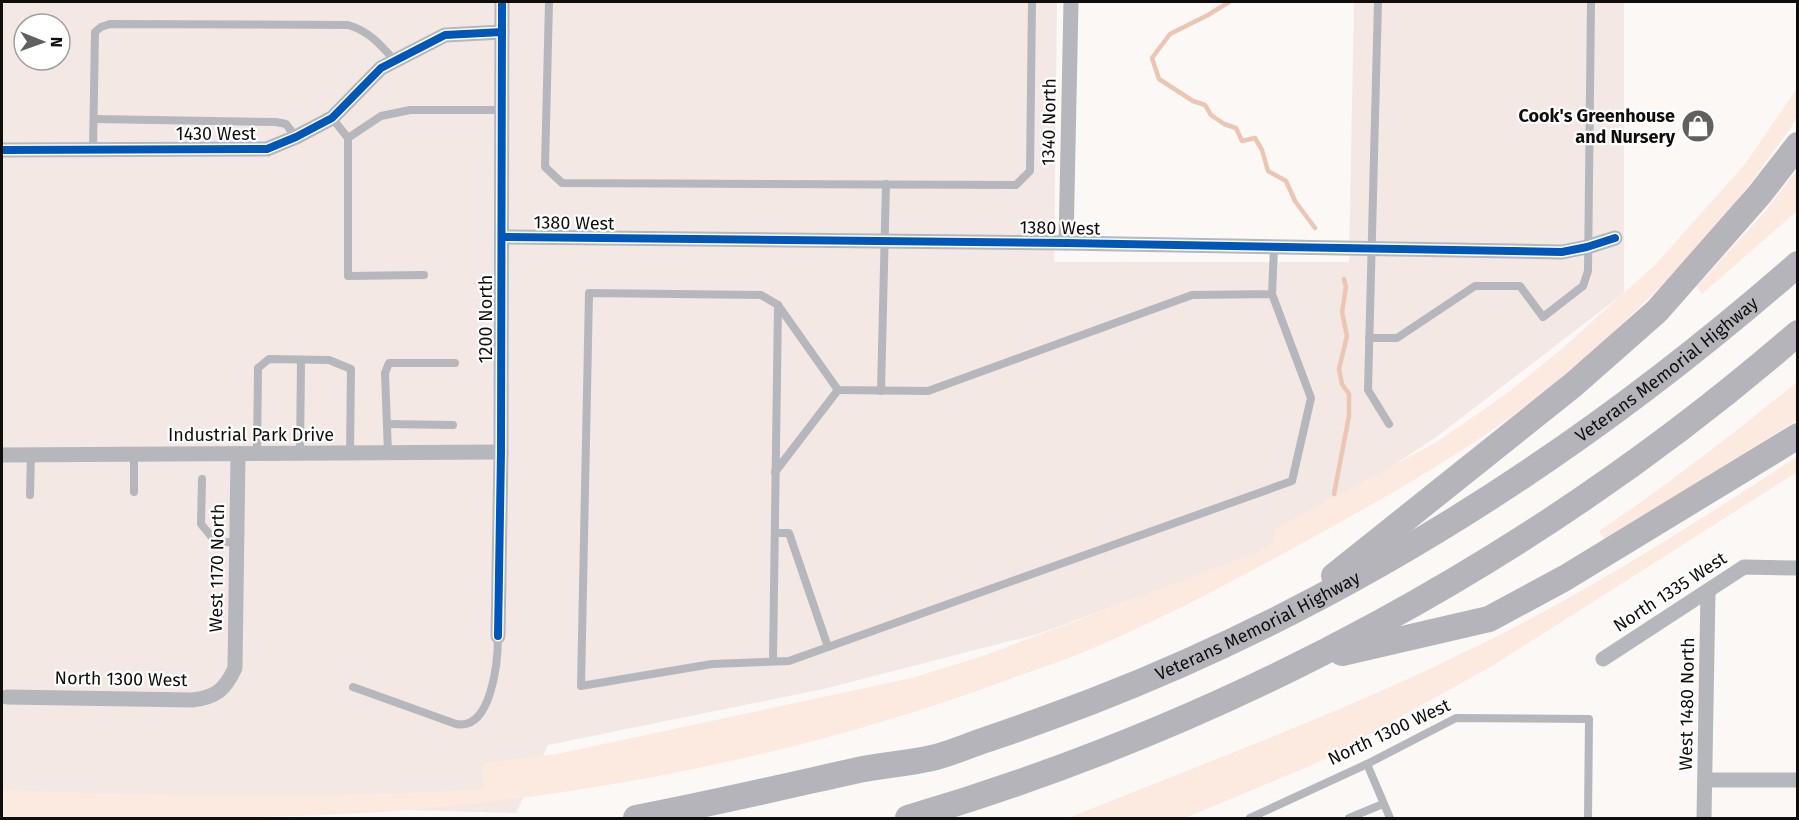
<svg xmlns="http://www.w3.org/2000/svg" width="1799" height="820" font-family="'Fira Sans',sans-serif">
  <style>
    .built { fill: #f3e8e4; fill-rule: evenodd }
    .green { fill: #fce9e0 }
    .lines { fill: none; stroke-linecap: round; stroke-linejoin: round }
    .stream { stroke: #ecc6b3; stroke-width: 4.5 }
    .lane { stroke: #b5b7bc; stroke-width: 8 }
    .street { stroke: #b5b7bc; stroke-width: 15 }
    .highway { stroke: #b4b4ba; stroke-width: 26 }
    .cycleway-casing { stroke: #fff; stroke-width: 11 }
    .cycleway { stroke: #0057b8; stroke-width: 8 }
    .labels { text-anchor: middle; stroke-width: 4.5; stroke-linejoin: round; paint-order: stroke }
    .poi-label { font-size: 18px; font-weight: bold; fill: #100e0d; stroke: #fff; text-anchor: end }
    .street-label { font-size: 18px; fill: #100e0d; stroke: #fff }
  </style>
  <rect width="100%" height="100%" fill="#fbf8f6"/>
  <path class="built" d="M2,2H1057L1054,262H1349L1354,2H1624V293L1435,438L1259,553L1038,634L823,689L548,745L516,813L2,799ZM24,24H60V60H24Z"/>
  <g class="green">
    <path d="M1797,88C1797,97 1799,110 1796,118C1791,130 1780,142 1773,152C1736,205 1694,256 1647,300C1589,357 1525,411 1456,454C1404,487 1350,517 1297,546C1228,584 1158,621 1086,651C1058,663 1028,672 999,683C801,755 591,797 380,812C254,820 127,817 2,817V790C162,796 323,799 483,789L482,763L557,754L912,678L986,655L1260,551L1272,543L1276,528L1437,442L1506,394L1563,348L1656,264L1746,163Z"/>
    <path d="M1797,170V211L1702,294L1697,286L1763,214Z"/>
    <path d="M1797,382V420L1605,541L1599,531C1668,485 1733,434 1797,382Z"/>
    <path d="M1797,457V472L1492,666L1319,762L1185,818H1068C1202,764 1339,714 1469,650C1583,595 1691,526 1797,457Z"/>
  </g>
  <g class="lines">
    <g class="stream">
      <path d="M1229,2L1208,15L1170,34L1152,58L1159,79L1193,101L1205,105L1211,115L1224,124L1236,128L1242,141L1255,138L1262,150L1268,171L1286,181L1295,201L1315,228"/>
      <path d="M1334,494L1349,416V394L1342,384L1339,369L1347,336L1342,312L1346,287L1344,279"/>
    </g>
    <g class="lane">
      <path d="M549,2L545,167L562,183L1016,185L1030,171L1032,2"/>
      <path d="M1378,2L1368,390L1389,424"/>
      <path d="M332,118L348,138L381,116L410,110H502"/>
      <path d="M94,119L276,122L286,124L296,137"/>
      <path d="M348,138V276L424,275"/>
      <path d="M93,150L95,32L101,27L110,24L348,25C369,31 381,45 395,61"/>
      <path d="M1272,294L1192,295L928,391L838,390L778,305L761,295L589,293L581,686L712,664L789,661L1292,481L1311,398L1272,294L1274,248"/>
      <path d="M1369,338H1397L1475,286H1520L1543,317L1583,286L1588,271L1591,2"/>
      <path d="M881,391L886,184"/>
      <path d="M387,424L453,425"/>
      <path d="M388,453L385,373L389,363H455"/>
      <path d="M257,454L258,368L269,359L329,360L351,369L350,453"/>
      <path d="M300,454L301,360"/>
      <path d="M775,472L838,390"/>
      <path d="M202,479L201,524L215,541L237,543"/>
      <path d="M134,492V455"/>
      <path d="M30,495L31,455"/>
      <path d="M775,533H789L828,647"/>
      <path d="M773,661L778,305"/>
      <path d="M353,687L456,724C492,731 498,660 498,636"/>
      <path d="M1367,764L1390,818"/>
      <path d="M1250,818L1367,764L1456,718L1589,719L1588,818"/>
      <path d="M1349,818L1383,804"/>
    </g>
    <g class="street">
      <path d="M2,150L267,149L296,137L332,118L381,68L445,35L502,32"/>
      <path d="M502,237L1066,243L1562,252L1587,247L1615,238"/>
      <path d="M1066,243L1071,2"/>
      <path d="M2,455L501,452"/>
      <path d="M498,636L501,452L502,2"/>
      <path d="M1603,659L1744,567L1798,568"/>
      <path d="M7,697L192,700C216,697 225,690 235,668L238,454"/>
      <path d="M1705,780H1798"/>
      <path d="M1704,818L1708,591"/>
    </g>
    <g class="highway">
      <path d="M1334,576L1573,385L1657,311L1759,195L1798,145"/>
      <path d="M1342,653L1489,619L1565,578L1798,436"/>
      <path id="s1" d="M636,818C710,804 782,787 854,771C880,765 906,764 932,758C949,754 965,747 982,741C1019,729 1056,715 1093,701C1353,600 1588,448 1798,264"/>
      <path d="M908,818C1234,722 1541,556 1798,333"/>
    </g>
    <defs>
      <g id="cycleway">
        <path d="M2,150L267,149L296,137L332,118L381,68L445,35L502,32"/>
        <path d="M502,237L1066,243L1562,252L1587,247L1615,238"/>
        <path d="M498,636L501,452L502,2"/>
      </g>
    </defs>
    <use href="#cycleway" class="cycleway-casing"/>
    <use href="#cycleway" class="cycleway"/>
  </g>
  <defs>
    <symbol id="shop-disc" viewBox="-11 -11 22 22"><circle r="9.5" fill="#62605f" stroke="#fff"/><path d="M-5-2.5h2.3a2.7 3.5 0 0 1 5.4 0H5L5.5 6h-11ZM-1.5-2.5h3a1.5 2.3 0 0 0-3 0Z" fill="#fff"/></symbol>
  </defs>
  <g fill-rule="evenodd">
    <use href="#shop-disc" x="1679" y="107" width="38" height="38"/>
  </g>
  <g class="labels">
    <g class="poi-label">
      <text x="1675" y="122">Cook's Greenhouse<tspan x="1675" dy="21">and Nursery</tspan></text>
    </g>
    <g class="street-label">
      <text transform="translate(1049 122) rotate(-89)" y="6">1340 North</text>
      <text x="216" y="140">1430 West</text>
      <text transform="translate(574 223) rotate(1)" y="6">1380 West</text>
      <text transform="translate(1060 228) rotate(1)" y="6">1380 West</text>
      <text transform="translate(486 319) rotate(-90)" y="6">1200 North</text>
      <text dy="6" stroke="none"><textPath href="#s1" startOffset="1138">Veterans Memorial Highway</textPath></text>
      <text x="251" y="441">Industrial Park Drive</text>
      <text transform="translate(217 568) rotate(-89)" y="6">West 1170 North</text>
      <text transform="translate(1670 592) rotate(-33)" y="6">North 1335 West</text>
      <text dy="6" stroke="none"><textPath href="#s1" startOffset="654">Veterans Memorial Highway</textPath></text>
      <text transform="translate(121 679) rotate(1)" y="6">North 1300 West</text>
      <text transform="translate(1687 704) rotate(-89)" y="6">West 1480 North</text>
      <text transform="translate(1389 732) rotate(-25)" y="6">North 1300 West</text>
    </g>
  </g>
  <rect width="1799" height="820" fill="none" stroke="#100e0d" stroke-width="6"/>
  <g transform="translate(42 42) rotate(91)"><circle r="28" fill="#ffffff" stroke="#9f9f9e" stroke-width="1.5"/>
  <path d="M0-4.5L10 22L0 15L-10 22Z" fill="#62605f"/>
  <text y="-9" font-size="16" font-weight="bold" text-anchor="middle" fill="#100e0d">N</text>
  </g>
</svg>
